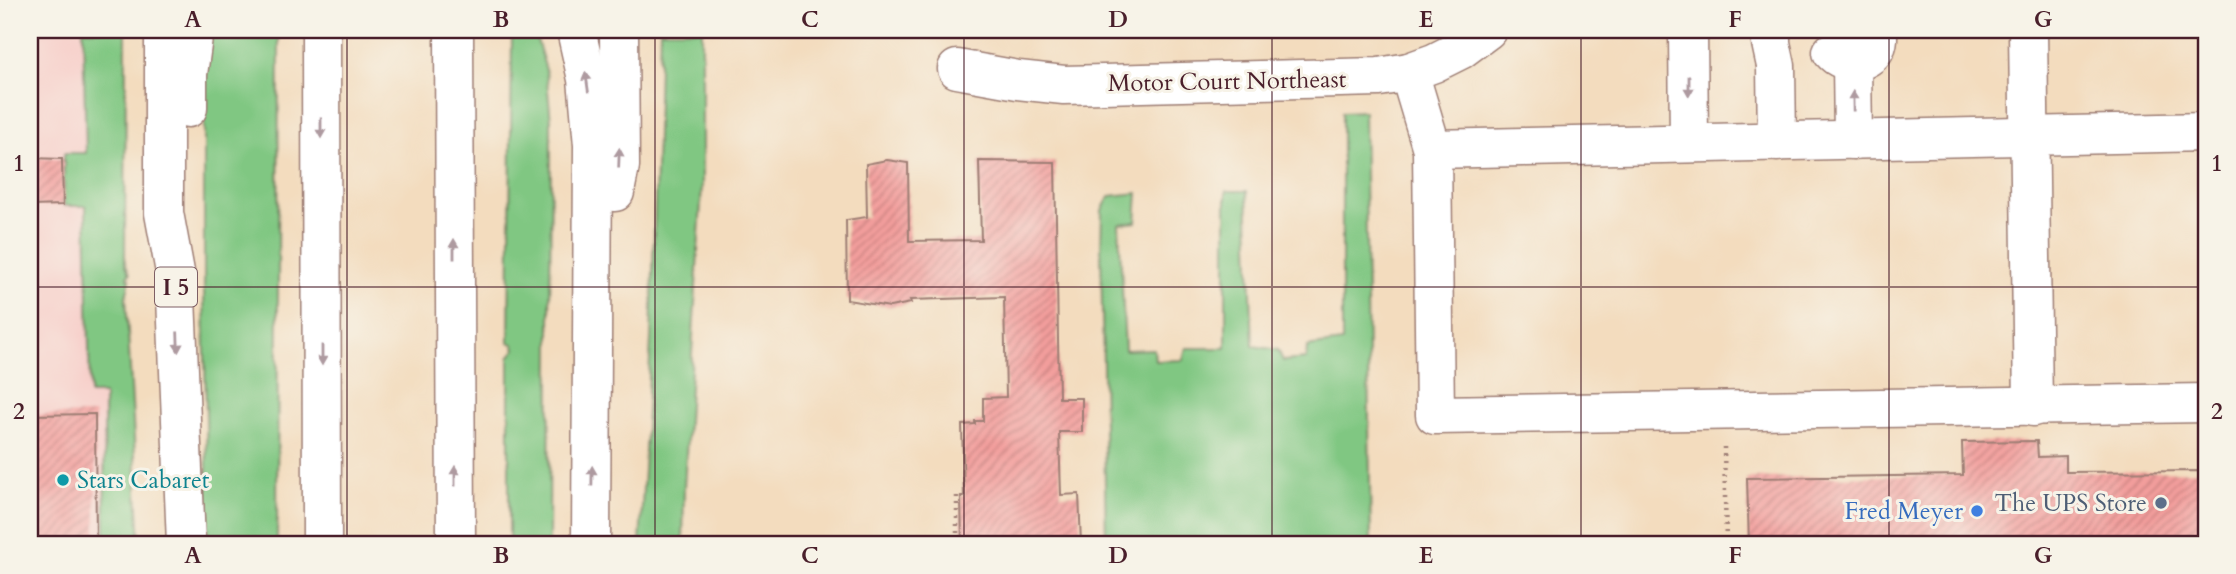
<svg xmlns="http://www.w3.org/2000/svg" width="2236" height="574" font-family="Cardo,serif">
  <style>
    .built { fill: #f7d0cb }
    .grass { fill: #80c782; stroke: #657356; stroke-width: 2 }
    .building { fill: url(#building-hatch) }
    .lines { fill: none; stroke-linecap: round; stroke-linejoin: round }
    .minor-casing { stroke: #9e7e74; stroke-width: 41 }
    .highway-casing { stroke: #9e7e74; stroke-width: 41 }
    .path { stroke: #9e7e74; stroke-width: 4.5; stroke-dasharray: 2 5; stroke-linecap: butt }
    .minor { stroke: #fff; stroke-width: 38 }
    .highway { stroke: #fff; stroke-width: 38 }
    .oneway { fill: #ae9aa0 }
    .grid { fill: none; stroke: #4a1f2b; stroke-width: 2; stroke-opacity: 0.55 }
    .culture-dot { fill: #0f9aa8; stroke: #f7f3e8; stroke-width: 2.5 }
    .service-dot { fill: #5c6f8a; stroke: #f7f3e8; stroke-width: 2.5 }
    .shop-dot { fill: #3f7fe0; stroke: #f7f3e8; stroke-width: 2.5 }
    .labels { text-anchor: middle; stroke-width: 6; stroke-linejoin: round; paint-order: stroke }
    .shield { fill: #f7f3e8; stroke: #7e5f64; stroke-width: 2 }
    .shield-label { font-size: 23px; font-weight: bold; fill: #4a1f2b }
    .street-label { font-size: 24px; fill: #4a1f2b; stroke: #f7f3e8 }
    .culture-label { font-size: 24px; fill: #0d838f; stroke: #f7f3e8; text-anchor: start }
    .service-label { font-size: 24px; fill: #4e5e75; stroke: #f7f3e8; text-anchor: end }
    .shop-label { font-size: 24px; fill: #366cbe; stroke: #f7f3e8; text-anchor: end }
    .neatline { fill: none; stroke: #4a1f2b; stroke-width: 2.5 }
    .grid-label { font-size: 23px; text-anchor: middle; font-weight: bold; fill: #4a1f2b }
  </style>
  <defs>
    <pattern id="building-hatch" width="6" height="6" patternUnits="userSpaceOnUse" patternTransform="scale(1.75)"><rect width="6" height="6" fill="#f39e9c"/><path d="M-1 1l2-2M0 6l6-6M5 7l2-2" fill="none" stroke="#c7807f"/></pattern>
  </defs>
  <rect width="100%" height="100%" fill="#f7f3e8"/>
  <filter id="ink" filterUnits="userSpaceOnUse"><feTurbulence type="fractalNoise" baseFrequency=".0143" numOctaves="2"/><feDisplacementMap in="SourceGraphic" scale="14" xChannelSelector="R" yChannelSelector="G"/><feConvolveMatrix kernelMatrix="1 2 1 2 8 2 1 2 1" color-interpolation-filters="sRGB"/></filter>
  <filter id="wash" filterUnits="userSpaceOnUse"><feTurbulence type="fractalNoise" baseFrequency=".00686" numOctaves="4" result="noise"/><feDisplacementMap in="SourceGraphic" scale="28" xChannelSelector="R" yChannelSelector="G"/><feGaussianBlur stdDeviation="1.57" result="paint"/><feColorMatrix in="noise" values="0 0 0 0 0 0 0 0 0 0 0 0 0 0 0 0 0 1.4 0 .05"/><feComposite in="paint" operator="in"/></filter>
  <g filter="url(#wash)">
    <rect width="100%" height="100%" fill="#f3dcbe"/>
    <path class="built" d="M30,30H101L130,544H30Z"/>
    <g class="grass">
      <path d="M83,30H126L125,263L130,274L127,276L130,280L126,297L140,544H105L104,394H90L86,206H64V153H86Z"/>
      <path d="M211,30H279L277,544H208L204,290V84Z"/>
      <path d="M512,30H534L546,70L551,121L549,544H509V357L515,350L514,345L509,342Z"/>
      <path d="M660,30H702V185L684,488L683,544H640L651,339Z"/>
      <path d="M1364,111L1371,544H1106L1101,249L1102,210L1110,196L1138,193L1136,222L1119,224L1125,350L1154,349L1155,361L1183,360L1186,348H1226V191H1247L1253,346L1278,350L1283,361L1306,359L1307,347L1342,342V112Z"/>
    </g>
    <g id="blocks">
      <g class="building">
        <path d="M30,158L62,159L63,205L30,206Z"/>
        <path d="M887,160L908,163L909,241L981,240L979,161L1055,162L1059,398H1082V432H1059L1061,495L1079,494L1081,544H962L961,496H964L962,425L975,424V421H983V398L1006,397L1004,297L910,300L911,303L890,307L847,300L846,220L867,217L866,164Z"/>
        <path d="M95,414L96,544H30V415Z"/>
        <path d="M2037,441L2038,457L2066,456V472L2206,471V544H1749L1747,478L1963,475L1962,442Z"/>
      </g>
    </g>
  </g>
  <g filter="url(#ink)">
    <use href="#blocks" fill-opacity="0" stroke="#9e7e74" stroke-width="2"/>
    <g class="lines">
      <defs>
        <g id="minor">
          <path d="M1688,30L1689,143"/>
          <path d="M1771,30V43L1776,66L1777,142"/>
          <path d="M1847,30L1852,62L1853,140"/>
          <path d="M2028,30L2033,407"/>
          <path d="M1832,52C1843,65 1868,65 1876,47C1879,42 1878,35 1878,30"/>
          <path d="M957,69L1018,80L1064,85L1379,77L1409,72L1434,63L1460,50L1487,30"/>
          <path d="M1409,72L1432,149L1435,415L2206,403"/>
          <path d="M1432,149L2206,132"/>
        </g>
        <g id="highway">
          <path d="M164,30V213L175,272L186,544"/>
          <path d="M321,30L322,544"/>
          <path d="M454,30L456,544"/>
          <path d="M576,30L587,79L593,145L591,544"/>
          <path d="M188,108V74L194,30"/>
          <path d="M615,192L620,166L619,30"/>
        </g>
      </defs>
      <use href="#minor" class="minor-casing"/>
      <use href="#highway" class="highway-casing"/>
      <g class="path">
        <path d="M1724,447L1726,544"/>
        <path d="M957,496V544"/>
      </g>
      <use href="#minor" class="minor"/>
      <use href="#highway" class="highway"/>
    </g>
    <defs><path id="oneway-solid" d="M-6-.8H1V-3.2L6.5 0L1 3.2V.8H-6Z" transform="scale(1.75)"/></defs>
    <g class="oneway">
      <use href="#oneway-solid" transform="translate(587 82) rotate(-98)"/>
      <use href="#oneway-solid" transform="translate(1689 86) rotate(90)"/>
      <use href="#oneway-solid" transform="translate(1853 101) rotate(-91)"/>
      <use href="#oneway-solid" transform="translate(321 128) rotate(90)"/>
      <use href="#oneway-solid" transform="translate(619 158) rotate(-88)"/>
      <use href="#oneway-solid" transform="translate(454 249) rotate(-90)"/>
      <use href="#oneway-solid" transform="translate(178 342) rotate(88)"/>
      <use href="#oneway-solid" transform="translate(322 355) rotate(90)"/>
      <use href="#oneway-solid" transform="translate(455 476) rotate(-90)"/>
      <use href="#oneway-solid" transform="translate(592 476) rotate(-89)"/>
    </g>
  </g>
  <path class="grid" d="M347,30V544M655,30V544M964,30V544M1272,30V544M1581,30V544M1889,30V544M30,287H2206"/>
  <circle class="culture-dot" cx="63" cy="480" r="7"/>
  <circle class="service-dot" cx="2161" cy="503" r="7"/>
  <circle class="shop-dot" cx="1977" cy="511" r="7"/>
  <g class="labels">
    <rect class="shield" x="155" y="267.5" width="42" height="39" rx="5"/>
    <g class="shield-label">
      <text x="176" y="295">I 5</text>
    </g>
    <g class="street-label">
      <text transform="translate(1227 81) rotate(-1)" y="8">Motor Court Northeast</text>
    </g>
    <g class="culture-label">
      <text x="77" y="488">Stars Cabaret</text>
    </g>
    <g class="service-label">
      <text x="2147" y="511">The UPS Store</text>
    </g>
    <g class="shop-label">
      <text x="1963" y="519">Fred Meyer</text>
    </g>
  </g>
  <rect width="2236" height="574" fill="none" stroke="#f7f3e8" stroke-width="77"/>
  <rect x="38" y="38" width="2160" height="498" class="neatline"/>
  <g class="grid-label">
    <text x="193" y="27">A</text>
    <text x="501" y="27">B</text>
    <text x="810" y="27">C</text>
    <text x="1118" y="27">D</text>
    <text x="1426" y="27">E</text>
    <text x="1735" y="27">F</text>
    <text x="2043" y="27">G</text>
    <text x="19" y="171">1</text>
    <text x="2217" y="171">1</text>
    <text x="19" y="419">2</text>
    <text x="2217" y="419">2</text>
    <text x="193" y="563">A</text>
    <text x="501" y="563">B</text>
    <text x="810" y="563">C</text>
    <text x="1118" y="563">D</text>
    <text x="1426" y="563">E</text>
    <text x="1735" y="563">F</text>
    <text x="2043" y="563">G</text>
  </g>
</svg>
